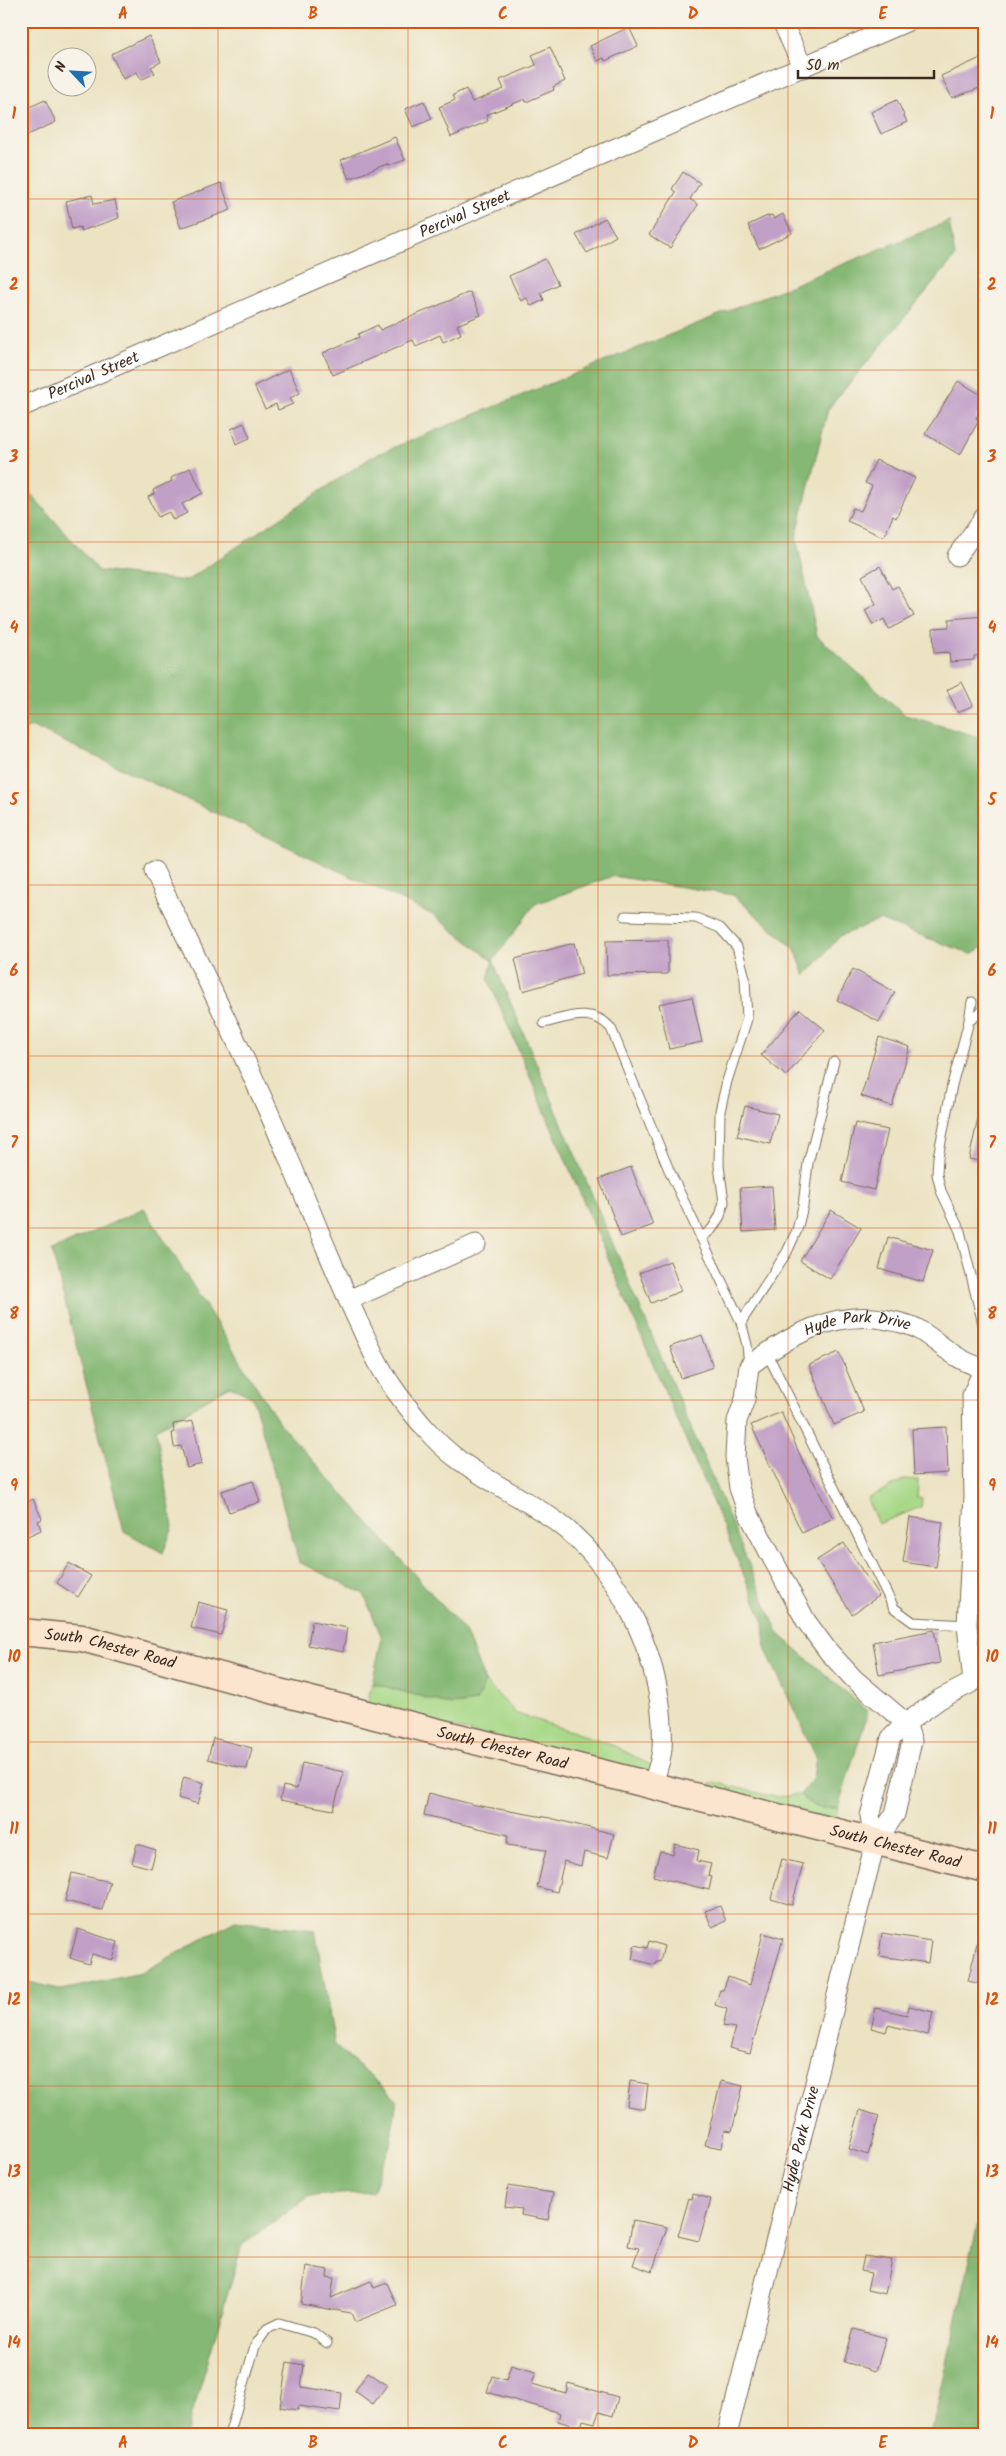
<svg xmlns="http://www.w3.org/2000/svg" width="1006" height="2456" font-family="Kalam,sans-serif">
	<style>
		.green { fill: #a7d887; stroke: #718152 }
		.forest { fill: #85b874; stroke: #607149 }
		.building { fill: #c1a0c7 }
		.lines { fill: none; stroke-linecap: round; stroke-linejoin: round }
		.lane-casing { stroke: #796b58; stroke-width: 11 }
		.street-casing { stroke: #796b58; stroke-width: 21 }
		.secondary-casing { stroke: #796b58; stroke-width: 29 }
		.lane { stroke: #fff; stroke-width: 9 }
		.street { stroke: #fff; stroke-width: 19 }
		.secondary { stroke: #fce5cf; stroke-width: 26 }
		.grid { fill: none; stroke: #d7540e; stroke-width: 1; stroke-opacity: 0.55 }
		.labels { text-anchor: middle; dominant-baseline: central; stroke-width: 4.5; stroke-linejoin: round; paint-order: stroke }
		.street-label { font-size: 16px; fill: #3b2a1e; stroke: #f7f3e8 }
		.neatline { fill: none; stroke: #d7540e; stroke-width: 2 }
		.grid-label { font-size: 16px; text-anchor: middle; font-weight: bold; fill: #d7540e }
	</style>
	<rect width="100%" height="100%" fill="#f7f3e8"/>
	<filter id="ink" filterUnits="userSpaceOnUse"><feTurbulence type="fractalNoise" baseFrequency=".02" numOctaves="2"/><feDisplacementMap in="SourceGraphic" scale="10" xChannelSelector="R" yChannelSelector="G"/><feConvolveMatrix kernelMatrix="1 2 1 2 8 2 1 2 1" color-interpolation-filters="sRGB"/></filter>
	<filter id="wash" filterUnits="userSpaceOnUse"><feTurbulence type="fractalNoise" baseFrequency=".0096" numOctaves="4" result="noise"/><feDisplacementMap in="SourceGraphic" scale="20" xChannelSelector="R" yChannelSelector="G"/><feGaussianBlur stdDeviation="1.12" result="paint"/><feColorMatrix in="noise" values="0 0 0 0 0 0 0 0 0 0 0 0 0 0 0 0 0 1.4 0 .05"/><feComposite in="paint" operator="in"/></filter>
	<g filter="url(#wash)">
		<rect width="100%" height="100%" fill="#ece3c3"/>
		<!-- green -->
		<g class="green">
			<polygon points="905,1479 918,1480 917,1497 922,1498 921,1507 878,1524 867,1499"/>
			<polygon points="485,1682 517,1714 609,1743 661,1771 664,1781 367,1706 372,1683 452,1705 476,1702"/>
			<path d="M 718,1783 L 774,1797 L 800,1795 C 812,1807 821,1811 838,1807 L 834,1822 L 708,1790 L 711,1784 Z"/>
		</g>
		<!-- forest -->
		<g class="forest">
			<path d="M 949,221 L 955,257 L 828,409 L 796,537 L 817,636 L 905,715 L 979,737 L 985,734 L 985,946 L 971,954 L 879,920 L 840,936 L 805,976 L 795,949 L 733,895 L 613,876 L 535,904 L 493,961 L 778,1633 L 868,1712 L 838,1807 C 821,1811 812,1807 800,1795 L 813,1778 L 816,1757 L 766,1650 L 764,1622 L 488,979 L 493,961 L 433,915 L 33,727 L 21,731 L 21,483 L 99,571 L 186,581 L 373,456 Z"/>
			<polygon points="144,1208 280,1424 465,1631 485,1682 476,1702 452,1705 372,1683 382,1638 364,1594 299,1562 253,1398 230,1386 156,1429 173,1527 163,1553 124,1531 52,1251"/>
			<polygon points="235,1921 315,1930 335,2046 397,2099 390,2145 372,2192 310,2196 242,2245 186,2435 21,2435 21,1980 62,1990 141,1973"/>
			<polygon points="985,2192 985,2435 931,2435"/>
		</g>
		<g id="blocks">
			<!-- building -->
			<g class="building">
				<polygon points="629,27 638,46 605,61 604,58 597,61 590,46"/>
				<polygon points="149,36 161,62 151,67 155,73 141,80 137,72 123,79 111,54"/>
				<polygon points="550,47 565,81 553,87 554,90 526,102 525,99 486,115 488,121 451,137 439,107 455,100 453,95 466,89 472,102 504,89 500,80 536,65 532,55"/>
				<polygon points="985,56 985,86 952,98 941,76"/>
				<polygon points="45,100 56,122 21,138 21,111"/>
				<polygon points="897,100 907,122 881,134 871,112"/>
				<polygon points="424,101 432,119 413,127 405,109"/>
				<polygon points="395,137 405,160 388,166 387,164 349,179 341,160"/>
				<polygon points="683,172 700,183 690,199 698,205 670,248 649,235 676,192 672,189"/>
				<polygon points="221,183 231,210 181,228 171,202"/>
				<polygon points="92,195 94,204 115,200 119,218 81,231 80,227 72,229 66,201"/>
				<polygon points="783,214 792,233 759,249 748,225 765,217 772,215 774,219"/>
				<polygon points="605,218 616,236 587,253 576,235"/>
				<polygon points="545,259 558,284 541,293 544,300 531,306 527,298 521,301 509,276"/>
				<polygon points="470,292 481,315 457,325 461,334 443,342 440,335 416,346 413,340 333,375 323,353 359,337 358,334 378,325 380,330"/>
				<polygon points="289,369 300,393 290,398 293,404 278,410 276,404 265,409 254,386"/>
				<polygon points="958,381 985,397 985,405 976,418 979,420 960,455 925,434"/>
				<polygon points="244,423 250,438 236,444 231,429"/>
				<polygon points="876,460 915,478 896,518 893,516 884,537 847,521 853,508 861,511 872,486 865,483"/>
				<polygon points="190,468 203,493 182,504 187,513 173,520 169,512 158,517 148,497 154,494 153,490 172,481 171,478"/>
				<polygon points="880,566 892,589 898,586 914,616 889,629 884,619 873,625 865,610 876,604 862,576"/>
				<polygon points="985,616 985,655 974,656 974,660 950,662 949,652 934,653 933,628 949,627 949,619"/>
				<polygon points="962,682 973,705 958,713 947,690"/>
				<polygon points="668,940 668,974 607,975 606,941"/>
				<polygon points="574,943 582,974 523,991 515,959"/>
				<polygon points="853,969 895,992 879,1022 837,1000"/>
				<polygon points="692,997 702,1042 669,1049 659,1004"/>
				<polygon points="800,1009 825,1030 786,1076 761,1055"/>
				<polygon points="879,1037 910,1047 892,1106 861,1096"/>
				<polygon points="745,1106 778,1114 770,1144 737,1136"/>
				<polygon points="979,1114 985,1115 985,1162 969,1159"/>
				<polygon points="855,1123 888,1130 874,1190 842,1182"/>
				<polygon points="631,1167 653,1225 621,1237 599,1179"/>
				<polygon points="772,1186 775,1230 743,1232 740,1188"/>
				<polygon points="831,1210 861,1228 830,1279 800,1261"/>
				<polygon points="888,1237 933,1250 923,1282 879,1269"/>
				<polygon points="670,1261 681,1291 651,1303 639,1273"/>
				<polygon points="702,1335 713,1367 681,1378 670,1347"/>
				<polygon points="839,1352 864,1412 834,1425 809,1365"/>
				<polygon points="781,1412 804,1464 833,1518 802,1533 751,1425"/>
				<polygon points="193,1421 202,1464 187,1468 181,1446 174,1447 172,1433 174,1433 173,1424"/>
				<polygon points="946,1427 948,1473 914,1475 912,1429"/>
				<polygon points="253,1481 260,1502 229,1512 222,1491"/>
				<polygon points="33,1499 42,1519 38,1521 41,1530 21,1539 21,1505"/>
				<polygon points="910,1517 943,1522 936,1567 903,1562"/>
				<polygon points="844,1543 879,1596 852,1614 817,1560"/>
				<polygon points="69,1563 91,1576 78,1597 57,1583"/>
				<polygon points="198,1602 228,1610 221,1635 191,1628"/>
				<polygon points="312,1621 347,1628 343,1652 308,1645"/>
				<polygon points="934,1630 940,1663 879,1675 873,1642"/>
				<polygon points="213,1738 252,1748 247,1769 208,1759"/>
				<polygon points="302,1763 344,1772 333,1810 280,1800 283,1786 297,1789"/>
				<polygon points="184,1777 204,1783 198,1804 178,1798"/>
				<polygon points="429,1793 475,1805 550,1818 614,1834 608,1858 584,1852 581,1866 564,1861 557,1892 537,1887 546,1850 507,1845 508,1835 424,1815"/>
				<polygon points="137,1844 156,1850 151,1868 132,1863"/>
				<polygon points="675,1844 699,1850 697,1861 711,1864 708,1875 712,1876 709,1890 653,1876 660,1851 673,1855"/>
				<polygon points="782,1859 803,1864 792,1905 771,1899"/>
				<polygon points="72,1873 110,1882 102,1910 65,1901"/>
				<polygon points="720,1906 726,1921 712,1927 705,1911"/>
				<polygon points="78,1929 118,1942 113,1960 92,1954 89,1964 70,1958"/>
				<polygon points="763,1933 783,1939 750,2053 729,2048 735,2028 723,2026 727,2009 715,2005 720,1990 723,1990 728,1977 750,1985"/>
				<polygon points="882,1933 931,1941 928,1963 879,1956"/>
				<polygon points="979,1935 985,1936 985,1985 968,1981"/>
				<polygon points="649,1941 664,1946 660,1962 656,1961 655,1965 632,1959 635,1945 647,1948"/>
				<polygon points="909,2006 933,2012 928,2035 888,2025 886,2032 871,2028 876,2008 907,2015"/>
				<polygon points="630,2081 648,2084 645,2109 627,2106"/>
				<polygon points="721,2081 743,2086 732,2131 725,2130 722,2148 705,2145"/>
				<polygon points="860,2110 879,2116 868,2155 849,2149"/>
				<polygon points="508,2186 553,2193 548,2220 521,2215 522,2209 505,2207"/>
				<polygon points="693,2194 711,2199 699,2241 678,2236 689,2198 692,2199"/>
				<polygon points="633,2220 667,2227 652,2272 633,2265 639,2248 628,2246"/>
				<polygon points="864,2256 892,2260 885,2294 867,2290 871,2273 861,2271"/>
				<polygon points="306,2266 328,2270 327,2277 334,2278 331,2298 371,2281 374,2288 387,2283 397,2305 355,2322 351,2313 301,2304"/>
				<polygon points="854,2329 886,2338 876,2371 844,2362"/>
				<polygon points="287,2362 304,2365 301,2387 342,2393 340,2412 299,2406 298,2410 280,2407"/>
				<polygon points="511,2365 536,2372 532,2384 566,2393 568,2383 618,2397 613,2416 599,2412 595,2423 583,2420 581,2428 558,2421 560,2413 487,2392 492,2376 506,2380"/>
				<polygon points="368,2372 387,2385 373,2404 355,2391"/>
			</g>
		</g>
	</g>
	<g filter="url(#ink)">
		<use href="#blocks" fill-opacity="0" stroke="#796b58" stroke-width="1"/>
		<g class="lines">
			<defs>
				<g id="lane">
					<polyline points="625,916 696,918 720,928 737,947 745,978 747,1019 727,1081 720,1111 719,1166 724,1202 720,1216 712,1229 701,1238"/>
					<polyline points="972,1002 969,1021 952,1085 938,1157 937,1174 941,1191 960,1231 985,1332"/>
					<polyline points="969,1021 985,1009"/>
					<path d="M 544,1023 C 569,1017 591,1007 611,1028 L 669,1170 L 741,1322 L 747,1345 L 749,1366"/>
					<polyline points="741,1322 787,1252 797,1230 803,1206 808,1163 834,1062"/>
					<polyline points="767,1353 894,1608 913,1622 967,1625"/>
					<polyline points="229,2435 255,2346 267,2329 279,2323 314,2333 327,2343"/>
				</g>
				<g id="street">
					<polyline points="782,21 803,68"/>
					<path id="s1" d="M 21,407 L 908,21"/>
					<polyline points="957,556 985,516"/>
					<path d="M 154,871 C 202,969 250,1066 292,1166 C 314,1218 334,1270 358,1321 C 370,1347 382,1374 400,1397 C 416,1418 434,1441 455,1457 C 486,1481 524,1498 556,1521 C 622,1569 667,1667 662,1749 C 661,1761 656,1774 652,1786"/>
					<polyline points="348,1300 476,1244"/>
					<polyline points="875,1843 870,1816 891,1738 906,1723 940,1699 973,1682 967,1625 974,1497 972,1395 984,1368"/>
					<path id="s2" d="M 727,2435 L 875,1843 L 895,1814 L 912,1741 L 906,1723 L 854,1679 L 828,1651 L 806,1621 L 748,1513 L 739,1488 L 735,1457 L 737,1421 L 745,1399 L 749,1366 C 789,1336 832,1311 883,1319 C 894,1321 906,1323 916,1328 C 940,1342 957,1363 985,1368"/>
				</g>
				<g id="secondary">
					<path id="s3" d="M 21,1632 L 82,1638 L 279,1692 L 985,1869"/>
				</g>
			</defs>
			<!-- lane casing -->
			<use href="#lane" class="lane-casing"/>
			<!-- street casing -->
			<use href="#street" class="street-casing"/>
			<!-- secondary casing -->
			<use href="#secondary" class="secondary-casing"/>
			<!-- lane -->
			<use href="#lane" class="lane"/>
			<!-- street -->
			<use href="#street" class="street"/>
			<!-- secondary -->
			<use href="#secondary" class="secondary"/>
		</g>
	</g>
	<!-- grid -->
	<path class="grid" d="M 218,21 L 218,2435M 408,21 L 408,2435M 598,21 L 598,2435M 788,21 L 788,2435M 21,199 L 985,199M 21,370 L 985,370M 21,542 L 985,542M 21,714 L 985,714M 21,885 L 985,885M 21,1056 L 985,1056M 21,1228 L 985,1228M 21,1400 L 985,1400M 21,1571 L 985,1571M 21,1742 L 985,1742M 21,1914 L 985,1914M 21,2086 L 985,2086M 21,2257 L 985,2257"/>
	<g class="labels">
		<!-- street labels -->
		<g class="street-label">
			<text stroke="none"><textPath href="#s1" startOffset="484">Percival Street</textPath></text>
			<text stroke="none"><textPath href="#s1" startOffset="79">Percival Street</textPath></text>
			<text stroke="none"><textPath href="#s2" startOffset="1276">Hyde Park Drive</textPath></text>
			<text stroke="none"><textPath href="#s3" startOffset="91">South Chester Road</textPath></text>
			<text stroke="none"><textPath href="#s3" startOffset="496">South Chester Road</textPath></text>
			<text stroke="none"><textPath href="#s3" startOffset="901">South Chester Road</textPath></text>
			<text stroke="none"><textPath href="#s2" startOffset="305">Hyde Park Drive</textPath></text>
		</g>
	</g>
	<!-- margin -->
	<rect width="1006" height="2456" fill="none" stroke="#f7f3e8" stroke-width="55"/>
	<!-- north arrow -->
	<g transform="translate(72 72) rotate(295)"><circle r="24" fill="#f7f3e8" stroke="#aca397"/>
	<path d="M0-4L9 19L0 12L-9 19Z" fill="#1f6fb2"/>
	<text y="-8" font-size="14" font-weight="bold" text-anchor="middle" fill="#3b2a1e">N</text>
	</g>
	<!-- scale -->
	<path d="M798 70v8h136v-8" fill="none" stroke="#3b2a1e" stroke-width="2.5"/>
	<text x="806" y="70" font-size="15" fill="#3b2a1e" stroke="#f7f3e8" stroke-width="4" paint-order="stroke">50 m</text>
	<rect x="28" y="28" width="950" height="2400" class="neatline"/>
	<g class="grid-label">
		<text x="123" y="19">A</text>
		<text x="313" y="19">B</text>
		<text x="503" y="19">C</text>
		<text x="693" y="19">D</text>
		<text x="883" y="19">E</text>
		<text x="14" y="119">1</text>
		<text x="992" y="119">1</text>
		<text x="14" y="290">2</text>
		<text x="992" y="290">2</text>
		<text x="14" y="462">3</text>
		<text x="992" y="462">3</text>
		<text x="14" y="633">4</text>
		<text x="992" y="633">4</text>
		<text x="14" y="805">5</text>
		<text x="992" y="805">5</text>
		<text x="14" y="976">6</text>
		<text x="992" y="976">6</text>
		<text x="14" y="1148">7</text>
		<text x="992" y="1148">7</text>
		<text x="14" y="1319">8</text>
		<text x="992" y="1319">8</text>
		<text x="14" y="1491">9</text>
		<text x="992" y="1491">9</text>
		<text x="14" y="1662">10</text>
		<text x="992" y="1662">10</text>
		<text x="14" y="1834">11</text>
		<text x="992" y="1834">11</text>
		<text x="14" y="2005">12</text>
		<text x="992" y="2005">12</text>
		<text x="14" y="2177">13</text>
		<text x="992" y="2177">13</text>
		<text x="14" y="2348">14</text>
		<text x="992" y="2348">14</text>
		<text x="123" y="2448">A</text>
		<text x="313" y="2448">B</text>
		<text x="503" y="2448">C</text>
		<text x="693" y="2448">D</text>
		<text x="883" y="2448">E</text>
	</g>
</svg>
